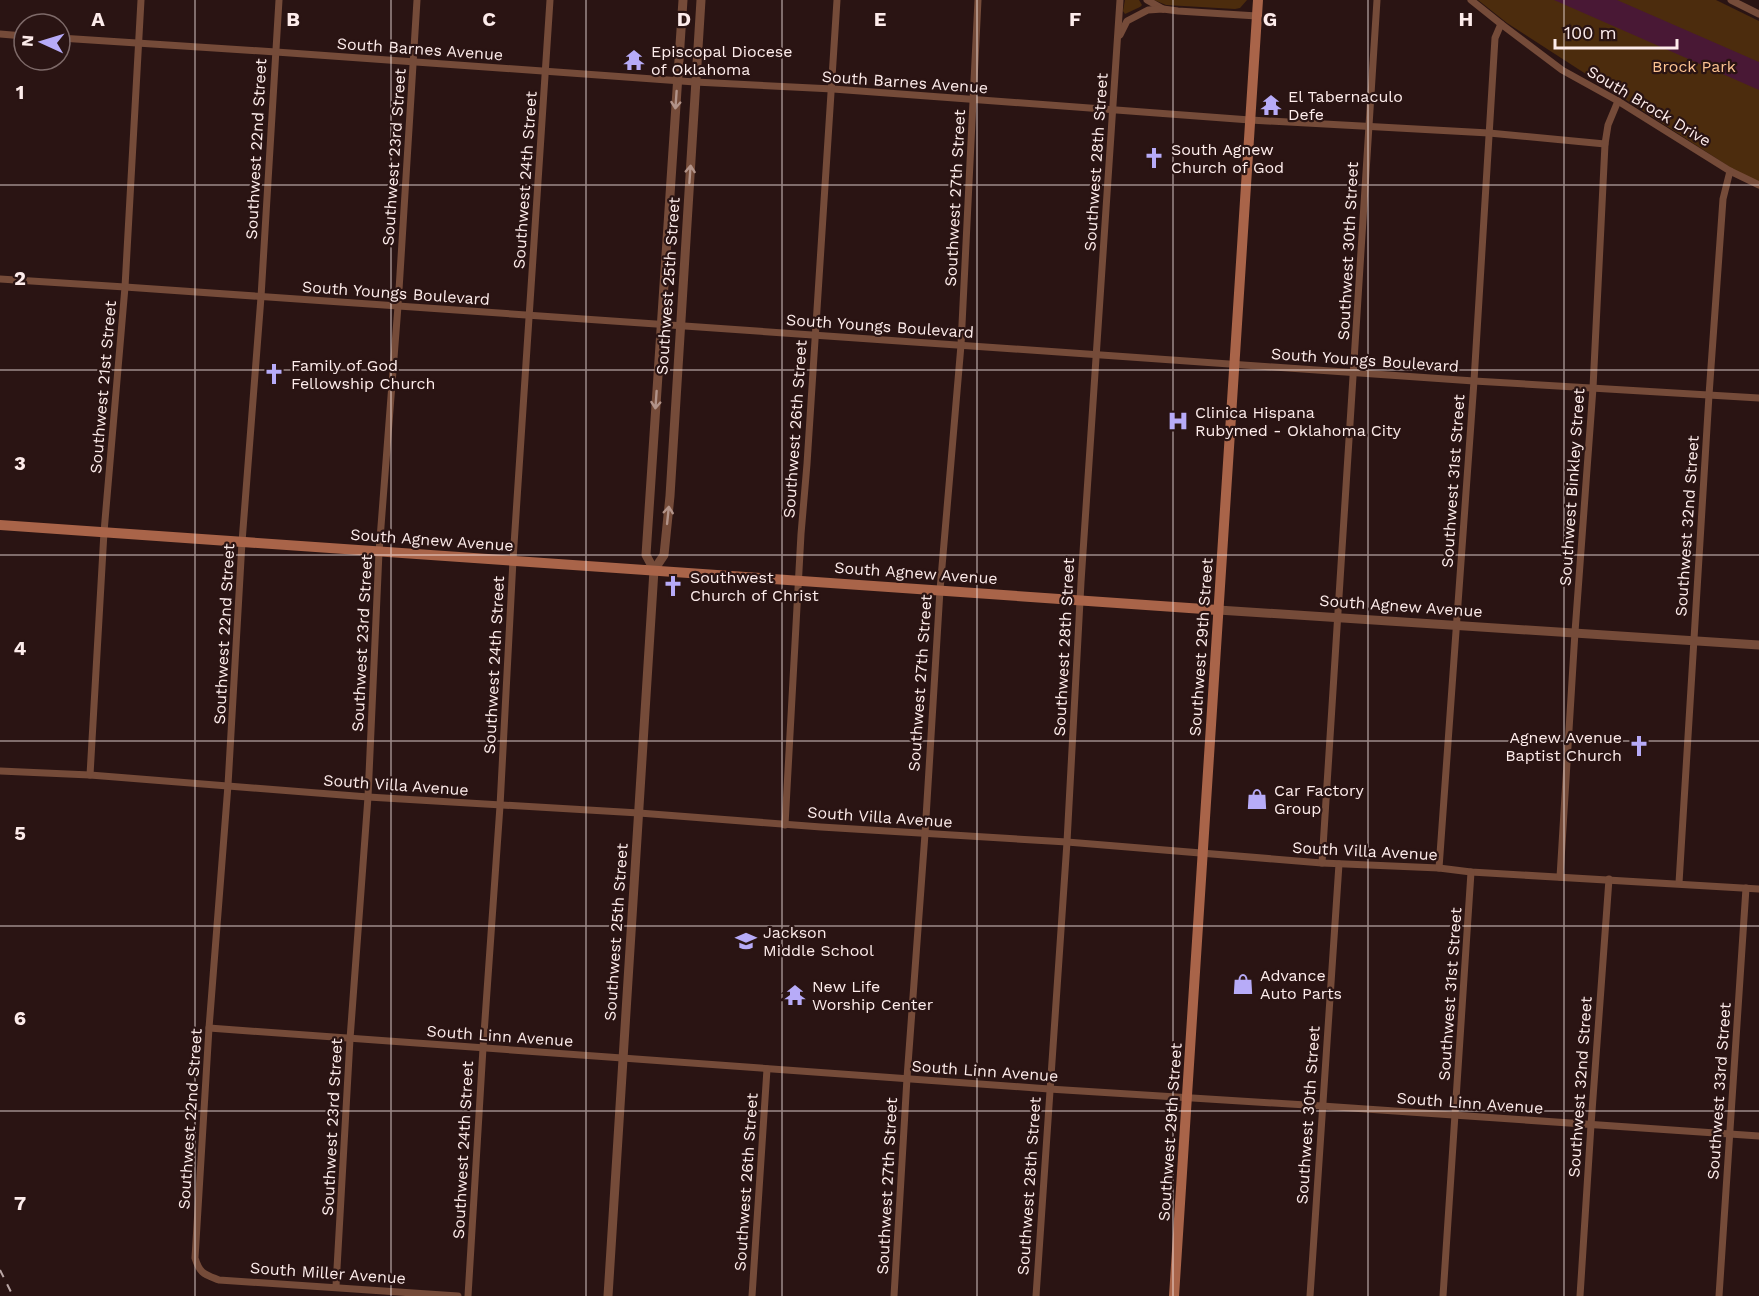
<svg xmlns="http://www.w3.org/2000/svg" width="1759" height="1296" font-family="'Work Sans',sans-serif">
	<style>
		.green { fill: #4c2c0d }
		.water { fill: #491835 }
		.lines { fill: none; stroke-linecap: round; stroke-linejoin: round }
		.minor { stroke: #754b39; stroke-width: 7 }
		.tertiary { stroke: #754b39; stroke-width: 9 }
		.secondary { stroke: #a96449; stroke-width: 10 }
		.rail { stroke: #baa7a6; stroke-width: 2; stroke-dasharray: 8 8; stroke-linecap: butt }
		.oneway { stroke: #b29389 }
		.grid { fill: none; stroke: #fdeceb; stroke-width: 1.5; stroke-opacity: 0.55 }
		.labels { text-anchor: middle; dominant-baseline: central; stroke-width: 4.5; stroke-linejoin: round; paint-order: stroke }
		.street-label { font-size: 16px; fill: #fdeceb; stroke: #2a1413 }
		.poi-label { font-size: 16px; fill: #fdeceb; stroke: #2a1413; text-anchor: start }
		.park-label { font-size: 16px; fill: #fcc392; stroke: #2a1413 }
		.grid-label { font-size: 20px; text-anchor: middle; font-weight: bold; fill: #fdeceb; stroke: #2a1413; stroke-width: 4.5; stroke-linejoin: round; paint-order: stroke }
	</style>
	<rect width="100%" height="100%" fill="#2a1413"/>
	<!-- green -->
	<g class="green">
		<polygon points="1125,0 1139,0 1142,5 1140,7 1125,14 1123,11"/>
		<polygon points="1154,0 1247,0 1240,8 1235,9 1166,5"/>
		<polygon points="1478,0 1716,0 1759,21 1759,184 1753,182 1507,23"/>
	</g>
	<!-- water -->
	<polygon class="water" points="1554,0 1617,0 1759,62 1759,90"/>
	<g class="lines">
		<!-- minor -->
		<g class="minor">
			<path d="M 279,0 L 261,297 L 242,542 L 228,785 L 209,1028 L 195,1258 C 200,1274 204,1274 219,1280 L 458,1296"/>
			<polyline points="1147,0 1163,9"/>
			<polyline points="1471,0 1501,24 1562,70 1618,101 1730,171 1759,185"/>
			<polyline points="1731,0 1759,14"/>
			<polyline points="0,34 24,36"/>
			<polyline points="1120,35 1127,21 1148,10 1163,9 1178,11 1257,16"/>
			<polyline points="60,38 276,52 695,82 833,89 1250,120 1489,133 1605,144"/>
			<polyline points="0,279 125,287 1474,381 1759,398"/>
			<polyline points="0,771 90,775 368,797 639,813 821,827 1067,842 1322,863 1439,868 1471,872 1759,889"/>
			<polyline points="90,775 104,532 125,287 141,0"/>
			<polyline points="785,825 801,534 807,464 837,0"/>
			<polyline points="1322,863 1377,0"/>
			<polyline points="1439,868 1474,381 1495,38 1501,24"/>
			<polyline points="1560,877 1575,632 1593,388 1605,144 1608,125 1618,101"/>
			<polyline points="1679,883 1709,395 1723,199 1730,171"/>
			<polyline points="209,1028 1049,1089 1322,1106 1759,1136"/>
			<polyline points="336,1286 350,1039 368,797 379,552 398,306 417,0"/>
			<polyline points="468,1296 483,1048 500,806 513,560 550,0"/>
			<polyline points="752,1296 767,1069"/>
			<polyline points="894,1296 907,1078 925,834 940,590 961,345 978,0"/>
			<polyline points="1036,1296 1067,842 1081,582 1120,0"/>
			<polyline points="1310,1296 1339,864"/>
			<polyline points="1443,1296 1471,872"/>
			<polyline points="1580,1296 1591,1125 1609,879"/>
			<polyline points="1719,1296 1746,888"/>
		</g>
		<!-- tertiary -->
		<g class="tertiary">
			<polyline points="654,570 646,555 683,0"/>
			<polyline points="1218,610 1759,645"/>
			<polyline points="608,1296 654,570 664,555 670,496 701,0"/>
		</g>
		<!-- secondary -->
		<g class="secondary">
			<polyline points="0,525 1218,610"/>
			<polyline points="1174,1296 1258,0"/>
		</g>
		<!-- rail -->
		<polyline class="rail" points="0,1270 13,1296"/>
	</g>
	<!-- one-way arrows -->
	<defs><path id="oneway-shaft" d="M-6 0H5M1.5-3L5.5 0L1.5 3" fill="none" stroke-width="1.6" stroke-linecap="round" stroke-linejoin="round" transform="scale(1.5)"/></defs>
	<g class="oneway">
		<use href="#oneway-shaft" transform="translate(676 100) rotate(94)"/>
		<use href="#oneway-shaft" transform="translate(690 174) rotate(-86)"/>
		<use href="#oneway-shaft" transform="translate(656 400) rotate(94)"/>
		<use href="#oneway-shaft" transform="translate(668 515) rotate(-84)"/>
	</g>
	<!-- grid -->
	<path class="grid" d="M 195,0 L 195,1296M 391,0 L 391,1296M 586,0 L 586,1296M 782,0 L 782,1296M 977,0 L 977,1296M 1173,0 L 1173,1296M 1368,0 L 1368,1296M 1564,0 L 1564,1296M 0,185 L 1759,185M 0,370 L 1759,370M 0,555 L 1759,555M 0,741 L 1759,741M 0,926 L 1759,926M 0,1111 L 1759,1111"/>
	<!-- icons -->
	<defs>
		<symbol id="temple-bare" viewBox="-9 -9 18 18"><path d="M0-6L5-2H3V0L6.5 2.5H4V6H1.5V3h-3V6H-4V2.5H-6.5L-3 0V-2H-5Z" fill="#b7abf8" stroke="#2a1413" stroke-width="2.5" paint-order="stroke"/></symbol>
		<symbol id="church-bare" viewBox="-9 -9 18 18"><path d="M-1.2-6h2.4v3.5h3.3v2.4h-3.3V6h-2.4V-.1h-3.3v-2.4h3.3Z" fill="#b7abf8" stroke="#2a1413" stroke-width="2.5" paint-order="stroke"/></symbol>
		<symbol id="hospital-bare" viewBox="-9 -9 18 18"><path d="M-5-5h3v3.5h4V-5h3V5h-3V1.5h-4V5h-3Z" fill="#b7abf8" stroke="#2a1413" stroke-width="2.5" paint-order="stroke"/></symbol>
		<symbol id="shop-bare" viewBox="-9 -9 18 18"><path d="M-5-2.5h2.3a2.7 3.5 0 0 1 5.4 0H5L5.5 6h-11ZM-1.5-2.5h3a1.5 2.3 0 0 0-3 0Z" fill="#b7abf8" stroke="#2a1413" stroke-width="2.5" paint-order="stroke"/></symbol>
		<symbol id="school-bare" viewBox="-9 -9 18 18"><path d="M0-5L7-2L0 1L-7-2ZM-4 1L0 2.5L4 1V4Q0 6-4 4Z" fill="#b7abf8" stroke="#2a1413" stroke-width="2.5" paint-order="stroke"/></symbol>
	</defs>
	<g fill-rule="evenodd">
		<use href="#temple-bare" x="619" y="45" width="30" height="30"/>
		<use href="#temple-bare" x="1256" y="90" width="30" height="30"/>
		<use href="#church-bare" x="1139" y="143" width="30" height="30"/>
		<use href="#church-bare" x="259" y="359" width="30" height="30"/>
		<use href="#hospital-bare" x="1163" y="406" width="30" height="30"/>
		<use href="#church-bare" x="658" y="571" width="30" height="30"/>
		<use href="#church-bare" x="1624" y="731" width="30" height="30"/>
		<use href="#shop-bare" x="1242" y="784" width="30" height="30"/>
		<use href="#school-bare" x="731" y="926" width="30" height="30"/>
		<use href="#shop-bare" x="1228" y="969" width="30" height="30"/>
		<use href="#temple-bare" x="780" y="980" width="30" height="30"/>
	</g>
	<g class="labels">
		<!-- street labels -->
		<g class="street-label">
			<text transform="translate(420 49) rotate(4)">South Barnes Avenue</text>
			<text transform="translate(905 82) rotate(4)">South Barnes Avenue</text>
			<text transform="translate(1649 106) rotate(31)">South Brock Drive</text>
			<text transform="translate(256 149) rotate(-87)">Southwest 22nd Street</text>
			<text transform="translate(394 157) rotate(-86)">Southwest 23rd Street</text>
			<text transform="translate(1096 162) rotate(-86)">Southwest 28th Street</text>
			<text transform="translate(525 180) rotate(-86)">Southwest 24th Street</text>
			<text transform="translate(955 198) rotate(-87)">Southwest 27th Street</text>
			<text transform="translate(1348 251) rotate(-87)">Southwest 30th Street</text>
			<text transform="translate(668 286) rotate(-86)">Southwest 25th Street</text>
			<text transform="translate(396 293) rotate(4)">South Youngs Boulevard</text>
			<text transform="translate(880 326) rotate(4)">South Youngs Boulevard</text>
			<text transform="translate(1365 360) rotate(4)">South Youngs Boulevard</text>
			<text transform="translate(103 387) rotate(-85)">Southwest 21st Street</text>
			<text transform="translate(795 429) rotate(-86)">Southwest 26th Street</text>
			<text transform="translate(1453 481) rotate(-86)">Southwest 31st Street</text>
			<text transform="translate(1572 487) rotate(-86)">Southwest Binkley Street</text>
			<text transform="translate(1687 526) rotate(-86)">Southwest 32nd Street</text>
			<text transform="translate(432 540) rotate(4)">South Agnew Avenue</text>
			<text transform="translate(916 573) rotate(4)">South Agnew Avenue</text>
			<text transform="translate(1401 606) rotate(4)">South Agnew Avenue</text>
			<text transform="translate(224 634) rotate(-87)">Southwest 22nd Street</text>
			<text transform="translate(362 643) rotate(-87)">Southwest 23rd Street</text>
			<text transform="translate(1064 647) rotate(-87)">Southwest 28th Street</text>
			<text transform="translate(1201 647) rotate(-86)">Southwest 29th Street</text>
			<text transform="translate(494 665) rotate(-87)">Southwest 24th Street</text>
			<text transform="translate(920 683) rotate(-86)">Southwest 27th Street</text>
			<text transform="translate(396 785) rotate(4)">South Villa Avenue</text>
			<text transform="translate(880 817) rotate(4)">South Villa Avenue</text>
			<text transform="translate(1365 851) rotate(3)">South Villa Avenue</text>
			<text transform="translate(616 932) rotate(-86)">Southwest 25th Street</text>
			<text transform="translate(1450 994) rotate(-86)">Southwest 31st Street</text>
			<text transform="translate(500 1036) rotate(4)">South Linn Avenue</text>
			<text transform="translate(985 1071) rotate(4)">South Linn Avenue</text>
			<text transform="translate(1580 1087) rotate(-86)">Southwest 32nd Street</text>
			<text transform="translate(1719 1091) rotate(-86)">Southwest 33rd Street</text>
			<text transform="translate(1470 1103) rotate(4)">South Linn Avenue</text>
			<text transform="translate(1308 1115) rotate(-86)">Southwest 30th Street</text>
			<text transform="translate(190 1119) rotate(-86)">Southwest 22nd Street</text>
			<text transform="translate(332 1127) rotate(-87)">Southwest 23rd Street</text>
			<text transform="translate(1170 1132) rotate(-86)">Southwest 29th Street</text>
			<text transform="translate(463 1150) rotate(-87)">Southwest 24th Street</text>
			<text transform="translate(746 1182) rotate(-86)">Southwest 26th Street</text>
			<text transform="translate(887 1186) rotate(-87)">Southwest 27th Street</text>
			<text transform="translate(1029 1186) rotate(-86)">Southwest 28th Street</text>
			<text transform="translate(328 1273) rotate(4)">South Miller Avenue</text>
		</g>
		<!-- poi labels -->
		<g class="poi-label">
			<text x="651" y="51">Episcopal Diocese<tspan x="651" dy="18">of Oklahoma</tspan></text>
			<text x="1288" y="96">El Tabernaculo<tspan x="1288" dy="18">Defe</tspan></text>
			<text x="1171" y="149">South Agnew<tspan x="1171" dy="18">Church of God</tspan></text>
			<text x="291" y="365">Family of God<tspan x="291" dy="18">Fellowship Church</tspan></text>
			<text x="1195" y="412">Clinica Hispana<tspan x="1195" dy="18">Rubymed - Oklahoma City</tspan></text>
			<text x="690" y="577">Southwest<tspan x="690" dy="18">Church of Christ</tspan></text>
			<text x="1622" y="737" text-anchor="end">Agnew Avenue<tspan x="1622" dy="18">Baptist Church</tspan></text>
			<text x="1274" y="790">Car Factory<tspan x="1274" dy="18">Group</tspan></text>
			<text x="763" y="932">Jackson<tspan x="763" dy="18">Middle School</tspan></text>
			<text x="1260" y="975">Advance<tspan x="1260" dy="18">Auto Parts</tspan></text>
			<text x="812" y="986">New Life<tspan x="812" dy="18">Worship Center</tspan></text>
		</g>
		<!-- park labels -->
		<g class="park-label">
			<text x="1694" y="66">Brock Park</text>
		</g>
	</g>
	<g class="grid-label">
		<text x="98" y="26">A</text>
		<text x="293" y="26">B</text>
		<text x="489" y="26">C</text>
		<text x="684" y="26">D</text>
		<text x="880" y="26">E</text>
		<text x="1075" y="26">F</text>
		<text x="1270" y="26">G</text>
		<text x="1466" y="26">H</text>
		<text x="20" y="99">1</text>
		<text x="20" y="285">2</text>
		<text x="20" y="470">3</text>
		<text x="20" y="655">4</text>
		<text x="20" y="840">5</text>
		<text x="20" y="1025">6</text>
		<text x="20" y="1210">7</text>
	</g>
	<!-- north arrow -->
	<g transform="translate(42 42) rotate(274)"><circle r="28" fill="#2a1413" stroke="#7e6a69" stroke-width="1.5"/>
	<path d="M0-4.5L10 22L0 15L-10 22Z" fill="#b7abf8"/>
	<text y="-9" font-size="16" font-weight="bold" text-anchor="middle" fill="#fdeceb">N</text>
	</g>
	<!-- scale -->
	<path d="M1555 39v9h122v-9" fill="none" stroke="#fdeceb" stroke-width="3"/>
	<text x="1564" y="39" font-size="18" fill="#fdeceb" stroke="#2a1413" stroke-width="4.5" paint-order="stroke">100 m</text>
</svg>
